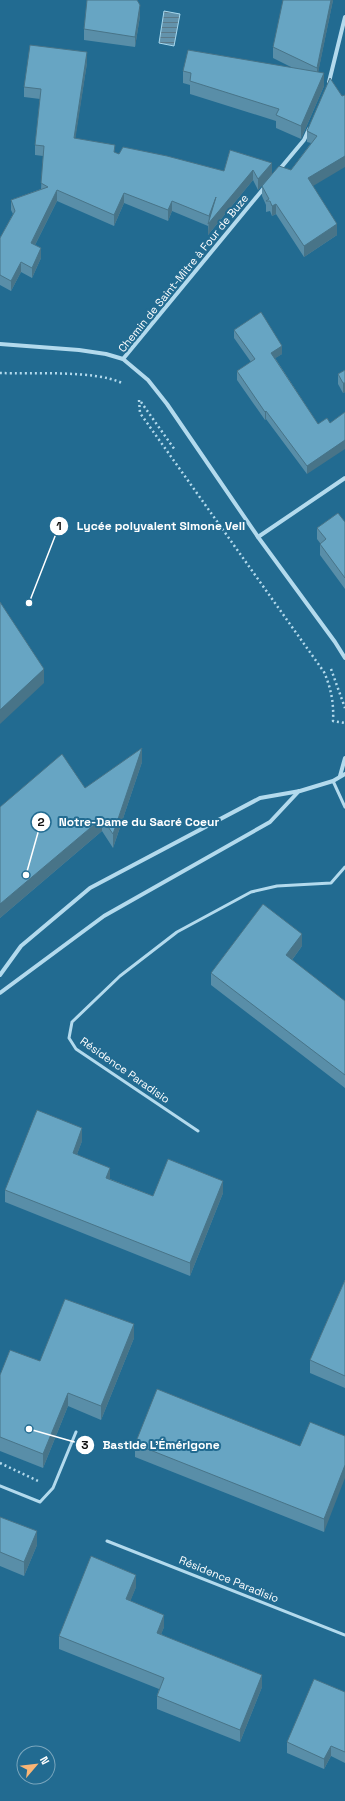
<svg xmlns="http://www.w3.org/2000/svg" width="345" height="1801" font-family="'Space Grotesk',sans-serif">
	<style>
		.water { fill: url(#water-rules); stroke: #a7d8ee }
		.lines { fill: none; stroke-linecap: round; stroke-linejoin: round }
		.path { stroke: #b3daed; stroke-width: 2.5; stroke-dasharray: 2 3; stroke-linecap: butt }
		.lane { stroke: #b3daed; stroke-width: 3 }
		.street { stroke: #b3daed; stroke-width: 4 }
		.wall { fill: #598ea8 }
		.shaded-wall { fill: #487488 }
		.building { fill: #67a5c3; stroke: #487488 }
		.labels { text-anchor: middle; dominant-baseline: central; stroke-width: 4; stroke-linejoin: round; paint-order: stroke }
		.street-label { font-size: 11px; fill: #fff; stroke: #226b91 }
		.leader { fill: none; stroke: #fff; stroke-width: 1.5 }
		.callout-dot { fill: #fff; stroke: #226b91; stroke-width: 1.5 }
		.mark-label { font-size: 12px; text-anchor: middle; font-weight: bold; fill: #111 }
		.callout-label { font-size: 12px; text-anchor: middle; font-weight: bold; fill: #fff; stroke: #226b91; stroke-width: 4; stroke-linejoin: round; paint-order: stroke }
	</style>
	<defs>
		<pattern id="water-rules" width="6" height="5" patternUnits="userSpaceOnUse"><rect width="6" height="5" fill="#6393ac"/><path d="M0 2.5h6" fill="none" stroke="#5b7a8a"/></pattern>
	</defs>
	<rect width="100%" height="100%" fill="#226b91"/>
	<!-- water -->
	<polygon class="water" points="164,11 180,14 174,46 159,43"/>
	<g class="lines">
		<!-- path -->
		<g class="path">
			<path d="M 0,373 C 32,374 95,370 122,383"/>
			<path d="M 139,400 L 140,413 L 324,672 C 331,688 334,703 333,721 L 345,723"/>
			<polyline points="141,402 175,450"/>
			<polyline points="331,669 345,708"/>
			<polyline points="0,1463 38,1481"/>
		</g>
		<!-- lane -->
		<g class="lane">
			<polyline points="333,781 345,807"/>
			<polyline points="198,1131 76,1049 69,1038 72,1022 120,976 177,932 251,892 277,886 331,883 345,867"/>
			<polyline points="0,1486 40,1502 53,1488 76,1432"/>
			<polyline points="107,1541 345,1635"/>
		</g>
		<!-- street -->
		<g class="street">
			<polyline points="329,82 345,17"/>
			<polyline points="279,170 304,140 309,129"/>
			<polyline points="0,344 79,350 106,354 123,359 148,380 167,404 258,537 335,642 345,658"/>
			<polyline points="123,359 264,188"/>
			<polyline points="258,537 345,478"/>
			<polyline points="340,776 345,758"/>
			<polyline points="0,975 21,946 90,888 260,798 300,791 333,781 345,774"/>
			<polyline points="0,993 104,916 270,822 299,791"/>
		</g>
	</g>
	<!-- wall -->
	<g class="wall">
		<polygon points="333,0 318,72 324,86 301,139 276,128 276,121 190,94 190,85 183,83 183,71 293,68 273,58 273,47"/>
		<polygon points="140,16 135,47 84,40 84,29"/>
		<polygon points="87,63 75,138 119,154 224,171 230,150 272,174 258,190 253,180 208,235 208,226 172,211 168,221 124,203 114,226 57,201 35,245 41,258 32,278 21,272 11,291 0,285 0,238 13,214 11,210 11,200 41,189 43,156 35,155 35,145 40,99 24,97 24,87"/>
		<polygon points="330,78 312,186 337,235 304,257 276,214 272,216 270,211 266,212 266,205 262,196 262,186 291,170 311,143 307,142 307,131"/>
		<polygon points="234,330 282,354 275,358 318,424 307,474 266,419 265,420 237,380 237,371 251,362 234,338"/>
		<polygon points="345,370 345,392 343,393 338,384 338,374"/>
		<polygon points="345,522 345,589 320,555 320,543 317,539 317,528"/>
		<polygon points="142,762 113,848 102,831 0,918 0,807 85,788"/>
		<polygon points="302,946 292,960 345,1001 345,1088 211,985 211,973"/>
		<polygon points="82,1141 77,1154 110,1179 153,1196 223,1193 190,1276 5,1202 5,1190"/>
		<polygon points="345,1280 345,1388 310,1373 310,1360"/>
		<polygon points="134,1338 101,1420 68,1406 43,1468 0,1451 0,1375 40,1361"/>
		<polygon points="345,1436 324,1532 135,1457 135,1444 300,1446"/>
		<polygon points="0,1517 37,1545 24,1576 0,1566"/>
		<polygon points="136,1587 130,1601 164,1627 161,1634 262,1687 240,1742 157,1709 157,1696 159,1689 59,1649 59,1636"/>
		<polygon points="345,1692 345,1763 331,1756 324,1769 287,1753 287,1742"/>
	</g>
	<!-- shaded-wall -->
	<g class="shaded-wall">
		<polygon points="331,0 333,0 317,78 317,68"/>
		<polygon points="140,5 140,16 135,47 135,37"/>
		<polygon points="87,52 87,63 74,148 74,138"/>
		<polygon points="324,73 324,86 301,139 301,126"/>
		<polygon points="345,156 345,167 308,189 308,178"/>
		<polygon points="272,163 272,174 258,190 258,179"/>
		<polygon points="253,170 253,180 208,235 209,216 216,197"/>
		<polygon points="57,190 57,201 31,253 31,243"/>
		<polygon points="124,193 124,203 114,226 114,215"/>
		<polygon points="172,201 172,211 168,221 168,210"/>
		<polygon points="276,204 276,214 272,216 272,206"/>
		<polygon points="337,224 337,235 304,257 304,246"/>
		<polygon points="41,248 41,258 32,278 32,268"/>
		<polygon points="21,262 21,272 11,291 11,281"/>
		<polygon points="282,346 282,354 271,361 271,353"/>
		<polygon points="343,383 345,383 345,392 343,393"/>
		<polygon points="266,411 266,419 265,420 265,412"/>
		<polygon points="345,440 345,449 307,474 307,466"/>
		<polygon points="44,669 44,683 0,724 0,710"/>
		<polygon points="142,748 142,762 113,848 113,834"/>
		<polygon points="102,818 102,831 0,918 0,904"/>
		<polygon points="302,934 302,946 286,968 286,955"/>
		<polygon points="82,1128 82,1141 73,1165 73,1153"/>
		<polygon points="110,1168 110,1181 106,1178"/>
		<polygon points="223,1181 223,1193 190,1276 190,1263"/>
		<polygon points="134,1324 134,1338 101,1420 101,1406"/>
		<polygon points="68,1393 68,1406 43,1468 43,1454"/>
		<polygon points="345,1465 345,1478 324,1532 324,1519"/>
		<polygon points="37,1531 37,1545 24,1576 24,1562"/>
		<polygon points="136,1575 136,1587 126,1612 126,1599"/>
		<polygon points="164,1615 164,1627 157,1645 157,1633"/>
		<polygon points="262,1675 262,1687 240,1742 240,1730"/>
		<polygon points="331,1746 331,1756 324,1769 324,1759"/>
	</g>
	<!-- building -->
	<g class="building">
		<polygon points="87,0 137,0 140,5 135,37 84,29"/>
		<polygon points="283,0 331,0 317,68 273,47"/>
		<polygon points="30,45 87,52 74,138 115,145 114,152 119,154 123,147 167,156 224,171 230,150 272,163 258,179 253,170 208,224 216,197 209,216 172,201 168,210 124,193 114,215 57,190 31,243 41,248 32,268 21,262 11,281 0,275 0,238 15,211 11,200 48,187 41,183 44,146 35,145 41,89 24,87"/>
		<polygon points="188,50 324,73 301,126 276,115 279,109 190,81 191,73 183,71"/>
		<polygon points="330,78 342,96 345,95 345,156 308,178 337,224 304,246 276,204 272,206 270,201 266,201 269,199 262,186 279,166 291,170 317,136 307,131"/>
		<polygon points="261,312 282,346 271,353 318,424 327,418 330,423 345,412 345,440 307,466 266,411 265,412 237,371 255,359 234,330"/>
		<polygon points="345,370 345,383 343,383 338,374"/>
		<polygon points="338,513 345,522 345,578 320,544 326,539 317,528"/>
		<polygon points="0,602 44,669 0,710"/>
		<polygon points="142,748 113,834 102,818 0,904 0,807 62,754 85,788"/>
		<polygon points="263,904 302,934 286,955 345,1001 345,1075 211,973"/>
		<polygon points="37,1110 82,1128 73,1153 110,1168 106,1178 153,1196 168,1159 223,1181 190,1263 5,1190"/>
		<polygon points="345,1280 345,1376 310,1360"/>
		<polygon points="65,1299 134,1324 101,1406 68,1393 43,1454 0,1437 0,1375 10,1350 40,1361"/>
		<polygon points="157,1389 300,1446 310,1422 345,1436 345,1465 324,1519 135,1444"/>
		<polygon points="0,1517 37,1531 24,1562 0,1552"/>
		<polygon points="91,1556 136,1575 126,1599 164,1615 157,1633 262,1675 240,1730 157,1696 164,1678 59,1636"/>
		<polygon points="314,1679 345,1692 345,1752 331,1746 324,1759 287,1742"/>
	</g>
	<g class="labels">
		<!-- street labels -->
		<g class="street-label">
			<text transform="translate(183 273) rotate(-51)">Chemin de Saint-Mitre à Four de Buze</text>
			<text transform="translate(125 1070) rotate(35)">Résidence Paradisio</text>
			<text transform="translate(229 1579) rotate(22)">Résidence Paradisio</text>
		</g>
	</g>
	<!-- callouts -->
	<path class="leader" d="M29 603L59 526M26 875L41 822M29 1429L85 1445"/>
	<g class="callout-dot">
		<circle cx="29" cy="603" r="4"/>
		<circle cx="26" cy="875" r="4"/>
		<circle cx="29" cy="1429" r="4"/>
		<circle cx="59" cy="526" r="10"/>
		<circle cx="41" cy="822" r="10"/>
		<circle cx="85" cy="1445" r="10"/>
	</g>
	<g class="mark-label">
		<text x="59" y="530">1</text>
		<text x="41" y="826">2</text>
		<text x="85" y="1449">3</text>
	</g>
	<g class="callout-label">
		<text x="161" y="530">Lycée polyvalent Simone Veil</text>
		<text x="139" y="826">Notre-Dame du Sacré Coeur</text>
		<text x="161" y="1449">Bastide L'Émérigone</text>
	</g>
	<!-- north arrow -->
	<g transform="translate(36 1765) rotate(62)"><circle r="19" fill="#226b91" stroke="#7aa6bd"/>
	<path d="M0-3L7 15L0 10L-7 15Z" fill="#f9b575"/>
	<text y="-6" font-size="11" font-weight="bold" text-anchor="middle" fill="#ffffff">N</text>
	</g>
</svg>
